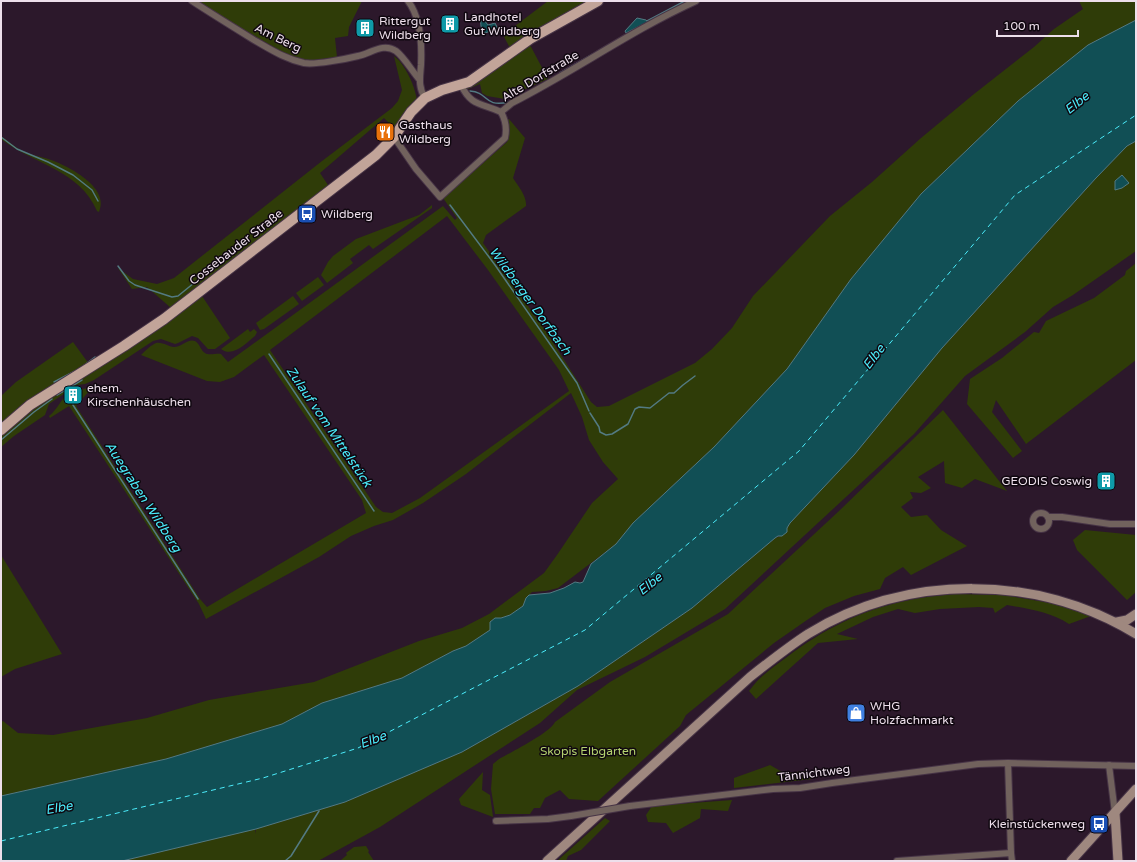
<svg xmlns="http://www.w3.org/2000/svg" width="1137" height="862" font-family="'Varela Round',sans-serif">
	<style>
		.green { fill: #2f3c08; fill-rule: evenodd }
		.water { fill: #114f55; stroke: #537a82 }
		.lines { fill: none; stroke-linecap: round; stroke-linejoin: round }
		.stream { stroke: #537a82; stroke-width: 1.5 }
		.ferry { stroke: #4becfb; stroke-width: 1; stroke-dasharray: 5 4; stroke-linecap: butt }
		.street-casing { stroke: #473446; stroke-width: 8 }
		.secondary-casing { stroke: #473446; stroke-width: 11 }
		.primary-casing { stroke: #473446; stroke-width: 12 }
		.street { stroke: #71625d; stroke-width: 6 }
		.secondary { stroke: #9f887f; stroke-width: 9 }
		.primary { stroke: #c2a499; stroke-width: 10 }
		.street-bridge-casing { stroke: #473446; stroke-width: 8; stroke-linecap: butt }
		.street-bridge { stroke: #71625d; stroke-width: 6 }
		.labels { text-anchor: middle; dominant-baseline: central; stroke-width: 3; stroke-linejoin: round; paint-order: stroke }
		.poi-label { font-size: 12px; fill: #eddfeb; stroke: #0f070f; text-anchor: start }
		.street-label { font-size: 12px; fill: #eddfeb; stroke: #0f070f }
		.park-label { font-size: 12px; fill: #b4d26f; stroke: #0f070f }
		.water-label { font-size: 13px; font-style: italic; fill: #4becfb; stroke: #0f070f }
	</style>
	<rect width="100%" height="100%" fill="#2c182b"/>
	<!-- green -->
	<g class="green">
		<polygon points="196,1 362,1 349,27 348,36 335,38 337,57 307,61 288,55 233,24"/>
		<polygon points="548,1 591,1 510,48 503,35"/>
		<path d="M 1079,1 L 1136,1 L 1136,20 L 1088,45 L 1018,101 L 921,194 L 851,279 L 787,369 L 714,447 L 633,523 L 616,544 L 558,588 L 546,591 L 532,592 L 526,598 L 523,606 L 510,615 L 501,618 L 495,618 L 490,622 L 490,630 L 466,646 L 453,651 L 402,678 L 322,703 L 282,724 L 166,759 L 1,796 L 1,722 L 3,721 L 18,733 L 53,735 L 147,718 L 209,700 L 314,682 L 419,641 L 462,628 L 489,614 L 544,573 L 557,555 L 592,503 L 618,479 L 603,462 L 589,440 L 582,417 L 571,393 L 466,474 L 423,503 L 393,520 L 374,526 L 351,536 L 319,557 L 206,619 L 199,604 L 69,406 L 50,418 L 49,416 C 58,409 62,397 70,392 C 76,389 83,389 89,388 L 91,389 L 76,406 L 200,599 L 207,607 L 366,513 L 362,500 L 264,355 L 234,377 L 220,382 L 207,381 L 141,355 C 145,351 151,345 156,343 C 164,342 168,347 174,347 C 182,347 188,338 195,341 C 200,344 201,351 205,353 C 209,356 216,353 221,354 L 228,362 L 443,206 L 455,220 L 457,218 L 443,198 L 507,142 L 509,133 L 507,120 L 509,119 L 525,138 L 513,178 C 518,186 527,196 526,206 L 486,235 L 483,243 L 545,330 L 591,402 L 597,407 L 609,406 L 695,363 L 712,349 L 732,328 L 753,296 L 830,216 L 872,182 L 921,138 L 974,94 L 1034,47 L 1054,29 L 1083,9 ZM 447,216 L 488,270 L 559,370 L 569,391 L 420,498 L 392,513 L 383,512 L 376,507 L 270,350 Z"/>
		<polygon points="529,43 548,79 514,94 509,98 505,99 487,96 482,93 480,84 466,90 467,86"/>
		<path d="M 394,56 C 405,64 415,86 417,100 L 394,128 L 384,118 L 320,173 L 330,188 L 171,308 L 147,287 L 132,289 L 118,268 L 133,279 L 157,284 L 174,278 L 322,161 L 392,108 L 398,101 L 402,90 Z"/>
		<path d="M 1,136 C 8,141 16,148 24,152 C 33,156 45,157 54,161 C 71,168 110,188 99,212 L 97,211 C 80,170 33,164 1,139 Z"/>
		<polygon points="1136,141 1136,251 1073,295 1053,307 1025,332 965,376 914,434 725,609 645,657 577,690 540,723 380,827 318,861 122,861 255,828 255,834 256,829 345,802 462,752 578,686 692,608 775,538 781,536 786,530 790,523 854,455 942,348 1096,178 1127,146"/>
		<polygon points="432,205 432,208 373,249 369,245 350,259 353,263 327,283 321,275 328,262 333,256 356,239 419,215"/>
		<polygon points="1136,263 1136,360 1026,444 996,400 992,412 1022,451 1013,458 967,404 970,379 1002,358 1034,332 1039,333 1046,321 1094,298 1125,275 1126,271"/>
		<polygon points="318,277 324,285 302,301 296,293"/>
		<polygon points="202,296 230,338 215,349 208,349 198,338 192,336 178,343 175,344 161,339 153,341 94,380 85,384 77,385 49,404 45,415 14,436 1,447 1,435 35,406 155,331"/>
		<polygon points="293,296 299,304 264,329 260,330 256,323"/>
		<path d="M 248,329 L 250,332 L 254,329 L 257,332 L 255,336 C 246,343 233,358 221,349 Z"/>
		<path d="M 73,342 L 89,364 C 59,382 27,399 1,424 L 1,396 L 16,382 Z"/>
		<path d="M 943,410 L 1007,491 L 975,479 L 962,488 L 945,483 L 944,461 L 918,477 L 931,488 L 921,493 L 910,492 L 913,498 L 901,507 L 911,517 L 927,515 L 941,530 L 967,546 L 911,575 L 903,567 L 885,578 L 880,589 L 854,596 L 825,608 L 807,620 L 774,643 L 686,715 L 680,726 L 598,801 L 569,799 L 560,790 L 545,798 L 540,808 L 534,808 L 530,814 L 495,814 L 491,789 L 493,764 L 499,759 C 510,753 551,732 555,722 L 610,682 L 728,614 L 839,511 Z"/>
		<polygon points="1085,530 1136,535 1136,592 1127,600 1077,550 1073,540"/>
		<polygon points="1,555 62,654 15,669 1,677"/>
		<path d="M 953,594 L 1003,595 L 1051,603 L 1091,616 L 1069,624 C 1050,612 1029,609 1007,605 L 995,613 L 993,608 L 979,607 L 940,609 L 915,613 L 898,609 L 873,617 L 837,634 L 858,639 L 818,643 L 756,699 L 749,691 C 761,675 772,668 787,657 C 822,630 862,610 905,601 C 921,597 937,596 953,594 Z"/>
		<polygon points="770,765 784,773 807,771 812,779 734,788 734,778"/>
		<polygon points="483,772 482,790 490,795 493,817 461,805 459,799"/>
		<polygon points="732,800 728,811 701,809 700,818 673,833 666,823 648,822 646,815 652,806"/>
		<polygon points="605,818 610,821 581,850 568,856 566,861 557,861"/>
		<polygon points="366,846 369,851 368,852 374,861 335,861 341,860 347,855 346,853 354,847"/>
	</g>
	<!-- water -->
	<g class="water">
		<polygon points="637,18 646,20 648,22 626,33 625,31"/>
		<path d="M 484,20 L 488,25 L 495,23 L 498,29 L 501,29 L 502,32 L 494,33 L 491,31 L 485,33 C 482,31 480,25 481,21 Z"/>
		<polygon points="1136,20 1136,141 1127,146 1096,178 942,348 854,455 790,523 787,528 787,532 782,536 778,536 775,538 692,608 578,686 462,752 345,802 256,829 122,861 1,861 1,796 166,759 282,724 322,703 402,678 453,651 466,646 490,630 490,622 495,618 501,618 510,615 523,606 526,598 529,595 550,593 564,588 575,582 580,583 583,582 591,564 616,544 633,523 714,447 787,369 851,279 921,194 1018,101 1088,45"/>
		<polygon points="1122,175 1129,183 1122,188 1115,190 1115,181"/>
	</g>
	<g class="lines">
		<!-- stream -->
		<g class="stream">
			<polyline points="647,21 685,1"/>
			<polyline points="560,73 593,54"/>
			<path d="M 470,91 C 489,92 483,108 509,102"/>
			<polyline points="1,137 17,149 48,162 73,175 92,190 98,201"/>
			<polyline points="450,205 495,265 577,383 589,411"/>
			<polyline points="118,266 129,281 135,285 172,297 178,296 194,283 203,278"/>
			<polyline points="269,354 374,511"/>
			<polyline points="79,369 95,357"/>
			<polyline points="54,382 75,371"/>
			<polyline points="57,395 82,380"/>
			<polyline points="67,396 70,401"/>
			<polyline points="73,405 198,599"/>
			<polyline points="590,413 599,427 600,432 606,435 612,434 628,424 635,409 639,407 650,408 669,393 674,393 683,385 695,376"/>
			<polyline points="1,440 34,412 52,399"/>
			<polyline points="285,861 291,856 319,811"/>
		</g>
		<!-- ferry -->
		<polyline class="ferry" points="1,841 263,778 358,748 585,630 799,451 1015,195 1136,115"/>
		<defs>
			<g id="street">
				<path d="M 192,1 C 212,14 233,27 254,40 C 270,49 285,59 304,63 C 315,65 346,59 358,56 C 370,54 383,42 396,51 C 404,57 412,71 419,79"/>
				<path d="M 408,1 C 421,18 422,44 421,65 C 420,78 418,87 425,98"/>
				<path d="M 461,85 C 471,106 481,103 501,112"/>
				<path d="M 501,112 L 512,103 C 575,71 632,30 696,1"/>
				<path d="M 394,137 L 416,169 L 440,197 L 505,138 C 507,129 506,121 501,112"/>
				<circle cx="1041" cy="521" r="8"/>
				<polyline points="1048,517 1062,517 1110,524 1136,524"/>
				<polyline points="1008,763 1011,853"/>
				<polyline points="1109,765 1115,813"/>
				<polyline points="630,806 773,789 800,788 832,783 978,764 1008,763 1136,766"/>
				<polyline points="496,821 548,819 571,816"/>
				<polyline points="897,861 1011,853 1012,861"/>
			</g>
			<g id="secondary">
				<polyline points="1117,622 1127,620 1136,614"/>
				<polyline points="1115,813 1118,861"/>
				<path d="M 547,861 L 750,677 C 769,662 788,647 808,634 C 908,573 1037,574 1136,634"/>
				<polyline points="1071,861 1136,789"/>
			</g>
			<polyline id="primary" points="1,430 30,405 124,346 164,319 376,155 394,137 411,112 425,98 442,90 469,82 530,39 598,1"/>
		</defs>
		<!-- street casing -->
		<use href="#street" class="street-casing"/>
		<!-- secondary casing -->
		<use href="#secondary" class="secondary-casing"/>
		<!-- primary casing -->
		<use href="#primary" class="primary-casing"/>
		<!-- street -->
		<use href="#street" class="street"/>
		<!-- secondary -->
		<use href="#secondary" class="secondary"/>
		<!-- primary -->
		<use href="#primary" class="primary"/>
		<defs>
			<polyline id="street-bridge" points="571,816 630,806"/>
		</defs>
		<!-- street-bridge casing -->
		<use href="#street-bridge" class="street-bridge-casing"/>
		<!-- street-bridge -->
		<use href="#street-bridge" class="street-bridge"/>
	</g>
	<!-- icons -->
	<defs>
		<symbol id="building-square" viewBox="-11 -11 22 22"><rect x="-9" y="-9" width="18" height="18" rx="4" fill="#0f9aa8" stroke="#0f070f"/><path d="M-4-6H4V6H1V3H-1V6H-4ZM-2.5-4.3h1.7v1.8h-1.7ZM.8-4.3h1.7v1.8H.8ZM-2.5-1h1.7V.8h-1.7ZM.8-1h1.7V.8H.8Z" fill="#fff"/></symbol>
		<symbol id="restaurant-square" viewBox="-11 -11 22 22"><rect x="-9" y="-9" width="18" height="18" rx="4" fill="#e8710a" stroke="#0f070f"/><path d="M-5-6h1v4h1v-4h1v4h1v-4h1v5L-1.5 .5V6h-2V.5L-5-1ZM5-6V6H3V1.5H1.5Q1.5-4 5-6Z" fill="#fff"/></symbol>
		<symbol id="bus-square" viewBox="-11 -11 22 22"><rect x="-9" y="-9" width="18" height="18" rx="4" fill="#1a4fb4" stroke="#0f070f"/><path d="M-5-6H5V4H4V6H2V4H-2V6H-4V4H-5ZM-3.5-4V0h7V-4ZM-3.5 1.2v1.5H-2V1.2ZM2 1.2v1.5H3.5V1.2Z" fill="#fff"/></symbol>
		<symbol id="shop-square" viewBox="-11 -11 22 22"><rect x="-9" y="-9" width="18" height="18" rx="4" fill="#3f7fe0" stroke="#0f070f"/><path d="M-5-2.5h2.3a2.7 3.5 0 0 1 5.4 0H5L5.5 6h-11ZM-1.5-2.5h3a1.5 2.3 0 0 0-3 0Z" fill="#fff"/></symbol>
	</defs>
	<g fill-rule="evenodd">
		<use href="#building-square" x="439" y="13" width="22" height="22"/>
		<use href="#building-square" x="354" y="17" width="22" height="22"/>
		<use href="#restaurant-square" x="374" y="121" width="22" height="22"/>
		<use href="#bus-square" x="296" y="203" width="22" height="22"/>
		<use href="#building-square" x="62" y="384" width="22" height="22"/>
		<use href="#building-square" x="1095" y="470" width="22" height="22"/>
		<use href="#shop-square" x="845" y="702" width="22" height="22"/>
		<use href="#bus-square" x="1088" y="813" width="22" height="22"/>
	</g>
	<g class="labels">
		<!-- poi labels -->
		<g class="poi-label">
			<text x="464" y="17">Landhotel<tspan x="464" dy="14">Gut Wildberg</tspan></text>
			<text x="379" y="21">Rittergut<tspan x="379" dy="14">Wildberg</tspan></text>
			<text x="399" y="125">Gasthaus<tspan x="399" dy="14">Wildberg</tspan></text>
			<text x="321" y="214">Wildberg</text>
			<text x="87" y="388">ehem.<tspan x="87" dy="14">Kirschenhäuschen</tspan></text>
			<text x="1092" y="481" text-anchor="end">GEODIS Coswig</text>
			<text x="870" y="706">WHG<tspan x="870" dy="14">Holzfachmarkt</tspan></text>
			<text x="1085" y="824" text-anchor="end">Kleinstückenweg</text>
		</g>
		<!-- street labels -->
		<g class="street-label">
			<text transform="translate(278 38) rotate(26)">Am Berg</text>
			<text transform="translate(540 76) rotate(-31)">Alte Dorfstraße</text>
			<text transform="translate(236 247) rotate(-38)">Cossebauder Straße</text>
			<text transform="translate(814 773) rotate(-7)">Tännichtweg</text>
		</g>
		<!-- park labels -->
		<g class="park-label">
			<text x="588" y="751">Skopis Elbgarten</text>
		</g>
		<!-- water labels -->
		<g class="water-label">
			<text transform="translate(1077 103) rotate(-39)">Elbe</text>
			<text transform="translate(530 301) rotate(54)">Wildberger Dorfbach</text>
			<text transform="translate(874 357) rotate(-53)">Elbe</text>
			<text transform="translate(329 427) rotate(56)">Zulauf vom Mittelstück</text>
			<text transform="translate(143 497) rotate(57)">Auegraben Wildberg</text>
			<text transform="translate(650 584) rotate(-39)">Elbe</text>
			<text transform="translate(373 740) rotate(-21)">Elbe</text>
			<text transform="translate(59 808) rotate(-10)">Elbe</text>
		</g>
	</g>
	<!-- border -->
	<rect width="1137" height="862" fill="none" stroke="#eddfeb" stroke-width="4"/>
	<!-- scale -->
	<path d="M997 30v6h81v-6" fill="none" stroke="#eddfeb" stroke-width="2"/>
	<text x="1003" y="30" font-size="12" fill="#eddfeb" stroke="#0f070f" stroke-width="3" paint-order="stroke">100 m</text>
</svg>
